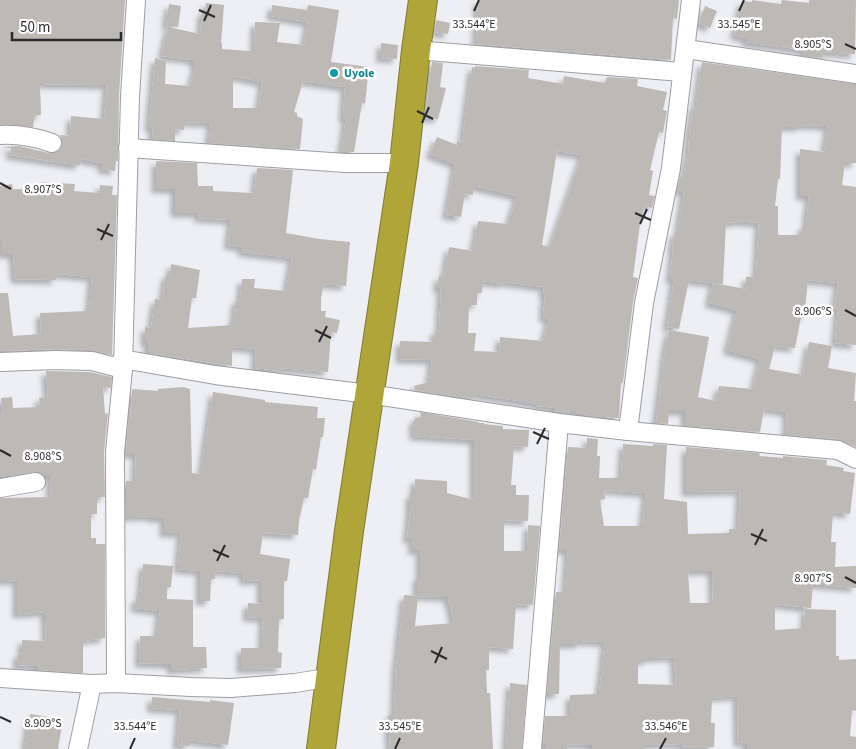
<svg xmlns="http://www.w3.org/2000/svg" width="856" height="749" font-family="'Source Sans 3',sans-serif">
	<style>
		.building { fill: #bdb9b5; fill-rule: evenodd; filter: url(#shadow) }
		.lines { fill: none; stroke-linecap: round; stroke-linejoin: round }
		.street-casing { stroke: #9c9ea3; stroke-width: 20 }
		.highway-casing { stroke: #807a34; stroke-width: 30 }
		.street { stroke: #fff; stroke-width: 18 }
		.highway { stroke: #afa538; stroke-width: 28 }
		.ticks { fill: none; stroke: #2a2b2d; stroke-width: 2 }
		.culture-dot { fill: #0f9aa8; stroke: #fff; stroke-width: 2 }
		.labels { text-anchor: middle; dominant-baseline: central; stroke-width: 5; stroke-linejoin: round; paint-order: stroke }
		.culture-label { font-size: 12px; font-weight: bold; fill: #0d838f; stroke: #fff; text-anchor: start }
		.ticks-label { font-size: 12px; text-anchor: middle; fill: #2a2b2d; stroke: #fff; stroke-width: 5; stroke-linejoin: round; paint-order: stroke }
	</style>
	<defs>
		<filter id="shadow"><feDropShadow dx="-4.5" dy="4.5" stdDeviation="2.5" flood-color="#0004"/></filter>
	</defs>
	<rect width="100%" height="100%" fill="#edeff4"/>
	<!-- building -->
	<g class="building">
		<polygon points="0,0 125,0 119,96 118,161 116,161 115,171 102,169 102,163 81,159 80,165 77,165 10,155 11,148 0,147 19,146 49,153 59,151 62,146 60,135 70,136 71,116 104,119 107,85 40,84 41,115 35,115 33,127 0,124"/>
		<polygon points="478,0 679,0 677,19 673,18 671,60 476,44"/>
		<polygon points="752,0 781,4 782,0 809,3 809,0 856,0 855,54 824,52 823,58 803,56 804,50 746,42 746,38 734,35 742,1 752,2"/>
		<path d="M 206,3 L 224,5 L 221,43 L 222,43 L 222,49 L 249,51 L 254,51 L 255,22 L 280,23 L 277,42 L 304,45 L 308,22 L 271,16 L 272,5 L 307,10 L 308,5 L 339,10 L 331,62 L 369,67 L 365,104 L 362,103 L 354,152 L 341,152 L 346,118 L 343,118 L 345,87 L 303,81 L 294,112 L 297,113 L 297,116 L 303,119 L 300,149 L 209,143 L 211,123 L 184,122 L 184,130 L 175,129 L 175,141 L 152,139 L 153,128 L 149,127 L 155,58 L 166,61 L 165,84 L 190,86 L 196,65 L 194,65 L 194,60 L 162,56 L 168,27 L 200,34 L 202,12 L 205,12 ZM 233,76 L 262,82 L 259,108 L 233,108 Z"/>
		<polygon points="169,4 181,6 178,27 166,25"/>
		<polygon points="705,6 717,11 710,28 699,23"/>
		<polygon points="436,20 450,23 448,34 434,32"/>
		<polygon points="381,43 398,45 397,59 380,58"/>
		<polygon points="432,62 443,63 440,87 446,88 438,119 425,117"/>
		<path d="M 702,62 L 856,84 L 856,163 L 845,163 L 842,185 L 856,187 L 856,345 L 835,343 L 838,310 L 834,310 L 838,283 L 808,280 L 804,318 L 801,317 L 795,348 L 775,346 L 769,369 L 803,375 L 809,342 L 832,346 L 828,368 L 856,373 L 854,401 L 856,401 L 856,447 L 839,439 L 786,435 L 787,412 L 764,409 L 760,432 L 685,426 L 685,411 L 669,411 L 668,424 L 656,423 L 665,350 L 669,330 L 709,337 L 698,397 L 716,401 L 719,386 L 753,389 L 760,359 L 727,350 L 737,310 L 709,303 L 713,283 L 746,289 L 746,277 L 756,277 L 759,223 L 737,221 L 737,223 L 726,222 L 723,284 L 689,280 L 679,329 L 667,327 L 674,279 L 670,279 L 673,249 L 672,249 L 674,233 L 678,233 L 684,191 L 677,190 L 680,177 L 683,178 L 689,149 L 688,149 L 690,128 L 694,105 L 696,105 ZM 800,125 L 828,126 L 824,152 L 800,149 L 800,196 L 809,196 L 806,226 L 802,226 L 801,235 L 778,235 L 778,206 L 775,206 L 778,179 L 780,179 L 782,127 L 800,127 Z"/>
		<path d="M 475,66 L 529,70 L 528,78 L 563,84 L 564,76 L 605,83 L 607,77 L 638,79 L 637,86 L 667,92 L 663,110 L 667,111 L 663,133 L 659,132 L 650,170 L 653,171 L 649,195 L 655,196 L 652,208 L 644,206 L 641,224 L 640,224 L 633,277 L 638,278 L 633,302 L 623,383 L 621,383 L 619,418 L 591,416 L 569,410 L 568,413 L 555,411 L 556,408 L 537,406 L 538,404 L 474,394 L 473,399 L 415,390 L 414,386 L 429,382 L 432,360 L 400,359 L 400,341 L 434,342 L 435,330 L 439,331 L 441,288 L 437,288 L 439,276 L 444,277 L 449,247 L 473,251 L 478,221 L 508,224 L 517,196 L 474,186 L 473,195 L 465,194 L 461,217 L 446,215 L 455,164 L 430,154 L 437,137 L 457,145 L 457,141 L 462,142 L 472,67 L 475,68 ZM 557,151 L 582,155 L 550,247 L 542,245 ZM 483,281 L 503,284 L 504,282 L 544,287 L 543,294 L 545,294 L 543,317 L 549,319 L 543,341 L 500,337 L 499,352 L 474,351 L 476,333 L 468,333 L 469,305 L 477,305 L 477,293 L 482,293 Z"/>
		<polygon points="156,161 197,163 198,186 213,186 213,191 254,193 257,168 293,170 286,233 319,239 350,242 346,286 324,284 321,298 321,311 326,311 325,317 340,320 337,333 331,332 328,372 280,368 280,371 255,368 256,349 232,347 232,366 148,353 148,342 145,342 145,327 151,328 155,299 162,300 166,274 170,275 171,264 200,270 196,298 192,298 188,328 233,325 236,299 240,300 242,279 255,279 254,288 286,291 292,258 242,252 243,247 228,245 231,220 198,218 199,213 175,213 175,189 156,189"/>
		<polygon points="41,182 75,184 74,191 99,193 100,185 113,186 112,195 117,195 112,355 92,350 56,349 0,351 0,293 8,293 13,336 41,334 40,313 89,311 92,277 56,274 56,280 15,279 13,254 2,254 2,239 0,239 0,186 12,184 13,189 40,190"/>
		<polygon points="46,371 90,372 112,377 111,388 103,387 105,414 108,413 104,452 105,497 97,497 97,514 91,514 91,538 96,538 96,544 105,544 105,638 83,641 83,673 37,670 37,666 17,665 18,653 22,654 22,640 46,641 45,612 17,614 17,580 0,581 0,498 51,497 50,475 44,475 40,472 35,472 0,477 0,418 3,417 1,398 12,397 13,408 40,407 39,398 48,397"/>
		<polygon points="183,387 190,389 192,473 201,474 213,392 265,400 265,402 318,407 317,418 325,418 323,437 321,437 316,470 313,469 308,498 304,498 299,521 298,535 263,533 260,554 290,559 287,581 284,581 284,619 279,619 278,652 282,653 281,668 241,669 241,648 262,648 263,618 247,617 248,603 261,604 261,580 244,581 243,573 216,571 215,579 211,579 210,601 200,601 200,571 178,569 181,533 164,533 164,518 151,518 151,516 126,517 126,481 135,481 136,454 126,454 128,423 130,423 132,389 158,391 158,389"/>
		<polygon points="420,412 479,422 478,423 484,423 484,424 503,426 503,429 529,430 528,447 514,446 511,485 516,485 516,495 529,495 528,521 504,520 504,551 527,551 528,525 540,526 533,605 516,604 513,649 489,647 489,670 486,670 487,693 490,693 493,749 390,749 388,715 394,715 396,667 404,595 418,596 415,626 454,623 448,597 417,596 417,577 420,577 420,550 412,550 413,539 407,539 410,511 410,494 414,494 415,479 447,481 447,493 474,500 474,440 414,436 413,421 415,421 415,418 421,417"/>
		<path d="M 587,438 L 598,439 L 597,456 L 600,456 L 599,478 L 621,478 L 623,444 L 653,446 L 653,444 L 667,445 L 664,499 L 687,502 L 688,534 L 729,533 L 729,529 L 738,529 L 740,491 L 686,492 L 686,447 L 759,453 L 760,456 L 783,458 L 783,456 L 827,460 L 826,465 L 844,468 L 843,471 L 855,473 L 850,514 L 833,512 L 831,542 L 836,542 L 835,567 L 856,566 L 856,588 L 813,584 L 811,608 L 775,604 L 775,630 L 804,628 L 805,609 L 836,610 L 836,656 L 839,656 L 839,660 L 856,659 L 856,711 L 852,710 L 850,736 L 856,737 L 856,749 L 747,749 L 747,742 L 738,743 L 737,696 L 712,698 L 711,723 L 715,723 L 714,747 L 681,746 L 681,744 L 644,745 L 644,749 L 592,749 L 592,745 L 567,744 L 567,749 L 547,749 L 546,744 L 543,744 L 545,716 L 570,716 L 570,695 L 599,694 L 605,642 L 580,641 L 580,644 L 560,644 L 559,694 L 547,694 L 556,592 L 565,592 L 568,550 L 559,550 L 568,447 L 587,448 ZM 604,490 L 646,493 L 642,526 L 604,526 L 600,500 L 605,499 ZM 688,571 L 712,571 L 713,603 L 690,603 ZM 674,657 L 676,685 L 638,684 L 638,661 L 647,661 L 647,658 Z"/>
		<polygon points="143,564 173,566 171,587 167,588 167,599 193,600 193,647 206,647 207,668 171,670 171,664 139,663 140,636 157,636 160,611 135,608 136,597 140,598"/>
		<polygon points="510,683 527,685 522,749 506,749"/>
		<polygon points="152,697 210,702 210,700 234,703 228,745 189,740 189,746 177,745 180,710 151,708"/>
		<polygon points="30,714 63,719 58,749 25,749"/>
	</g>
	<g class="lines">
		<defs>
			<g id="street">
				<polyline points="686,49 856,74"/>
				<polyline points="416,50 681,72"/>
				<path d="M 0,135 C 19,134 35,137 52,143"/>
				<polyline points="128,148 346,163 404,163"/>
				<polyline points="122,359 215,375 369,394 559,423 628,431 838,450 856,459"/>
				<polyline points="0,362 56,360 92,361 123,369"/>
				<polyline points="628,431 644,303 671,168 691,0"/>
				<polyline points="0,488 36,482"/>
				<polyline points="0,678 92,684 116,683 191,687 231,688 295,683 332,677"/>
				<polyline points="116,683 115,452 123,369 130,97 136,0"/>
				<polyline points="78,749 92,684"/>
				<polyline points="532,749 559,423"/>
			</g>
			<polyline id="highway" points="321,749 349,531 404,163 416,50 423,0"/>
		</defs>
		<!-- street casing -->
		<use href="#street" class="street-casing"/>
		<!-- highway casing -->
		<use href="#highway" class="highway-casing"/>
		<!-- street -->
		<use href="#street" class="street"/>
		<!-- highway -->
		<use href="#highway" class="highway"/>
	</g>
	<!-- ticks -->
	<path class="ticks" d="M 199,10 L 215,17M 474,11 L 479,0M 739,11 L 744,0M 204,21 L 211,5M 845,44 L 856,49M 417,111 L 433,119M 422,123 L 429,107M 0,183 L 11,189M 635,213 L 651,220M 640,224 L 647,209M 97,229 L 113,236M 101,240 L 109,224M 845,310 L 856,316M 315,330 L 331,338M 319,342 L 327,326M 533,432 L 549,439M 537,444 L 545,428M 0,450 L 11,456M 751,534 L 767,541M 755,545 L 763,529M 213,550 L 229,557M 217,561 L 225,545M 845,577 L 856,583M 431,651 L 447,659M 435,663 L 442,647M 0,717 L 11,722M 130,749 L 135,738M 395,749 L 400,738M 660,749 L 666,738"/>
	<!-- markers -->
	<circle class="culture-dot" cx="334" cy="73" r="5"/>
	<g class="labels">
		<!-- culture labels -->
		<g class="culture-label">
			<text x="344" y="73">Uyole</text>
		</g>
	</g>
	<g class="ticks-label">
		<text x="474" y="28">33.544°E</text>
		<text x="739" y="28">33.545°E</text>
		<text x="813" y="48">8.905°S</text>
		<text x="43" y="193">8.907°S</text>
		<text x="813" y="315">8.906°S</text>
		<text x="43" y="460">8.908°S</text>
		<text x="813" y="582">8.907°S</text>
		<text x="43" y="727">8.909°S</text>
		<text x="135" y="730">33.544°E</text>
		<text x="400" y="730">33.545°E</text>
		<text x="666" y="730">33.546°E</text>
	</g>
	<!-- scale -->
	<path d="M12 32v8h109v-8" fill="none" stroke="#2a2b2d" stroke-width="2.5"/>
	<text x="20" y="32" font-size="15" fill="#2a2b2d" stroke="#ffffff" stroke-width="4" paint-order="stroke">50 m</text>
</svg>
